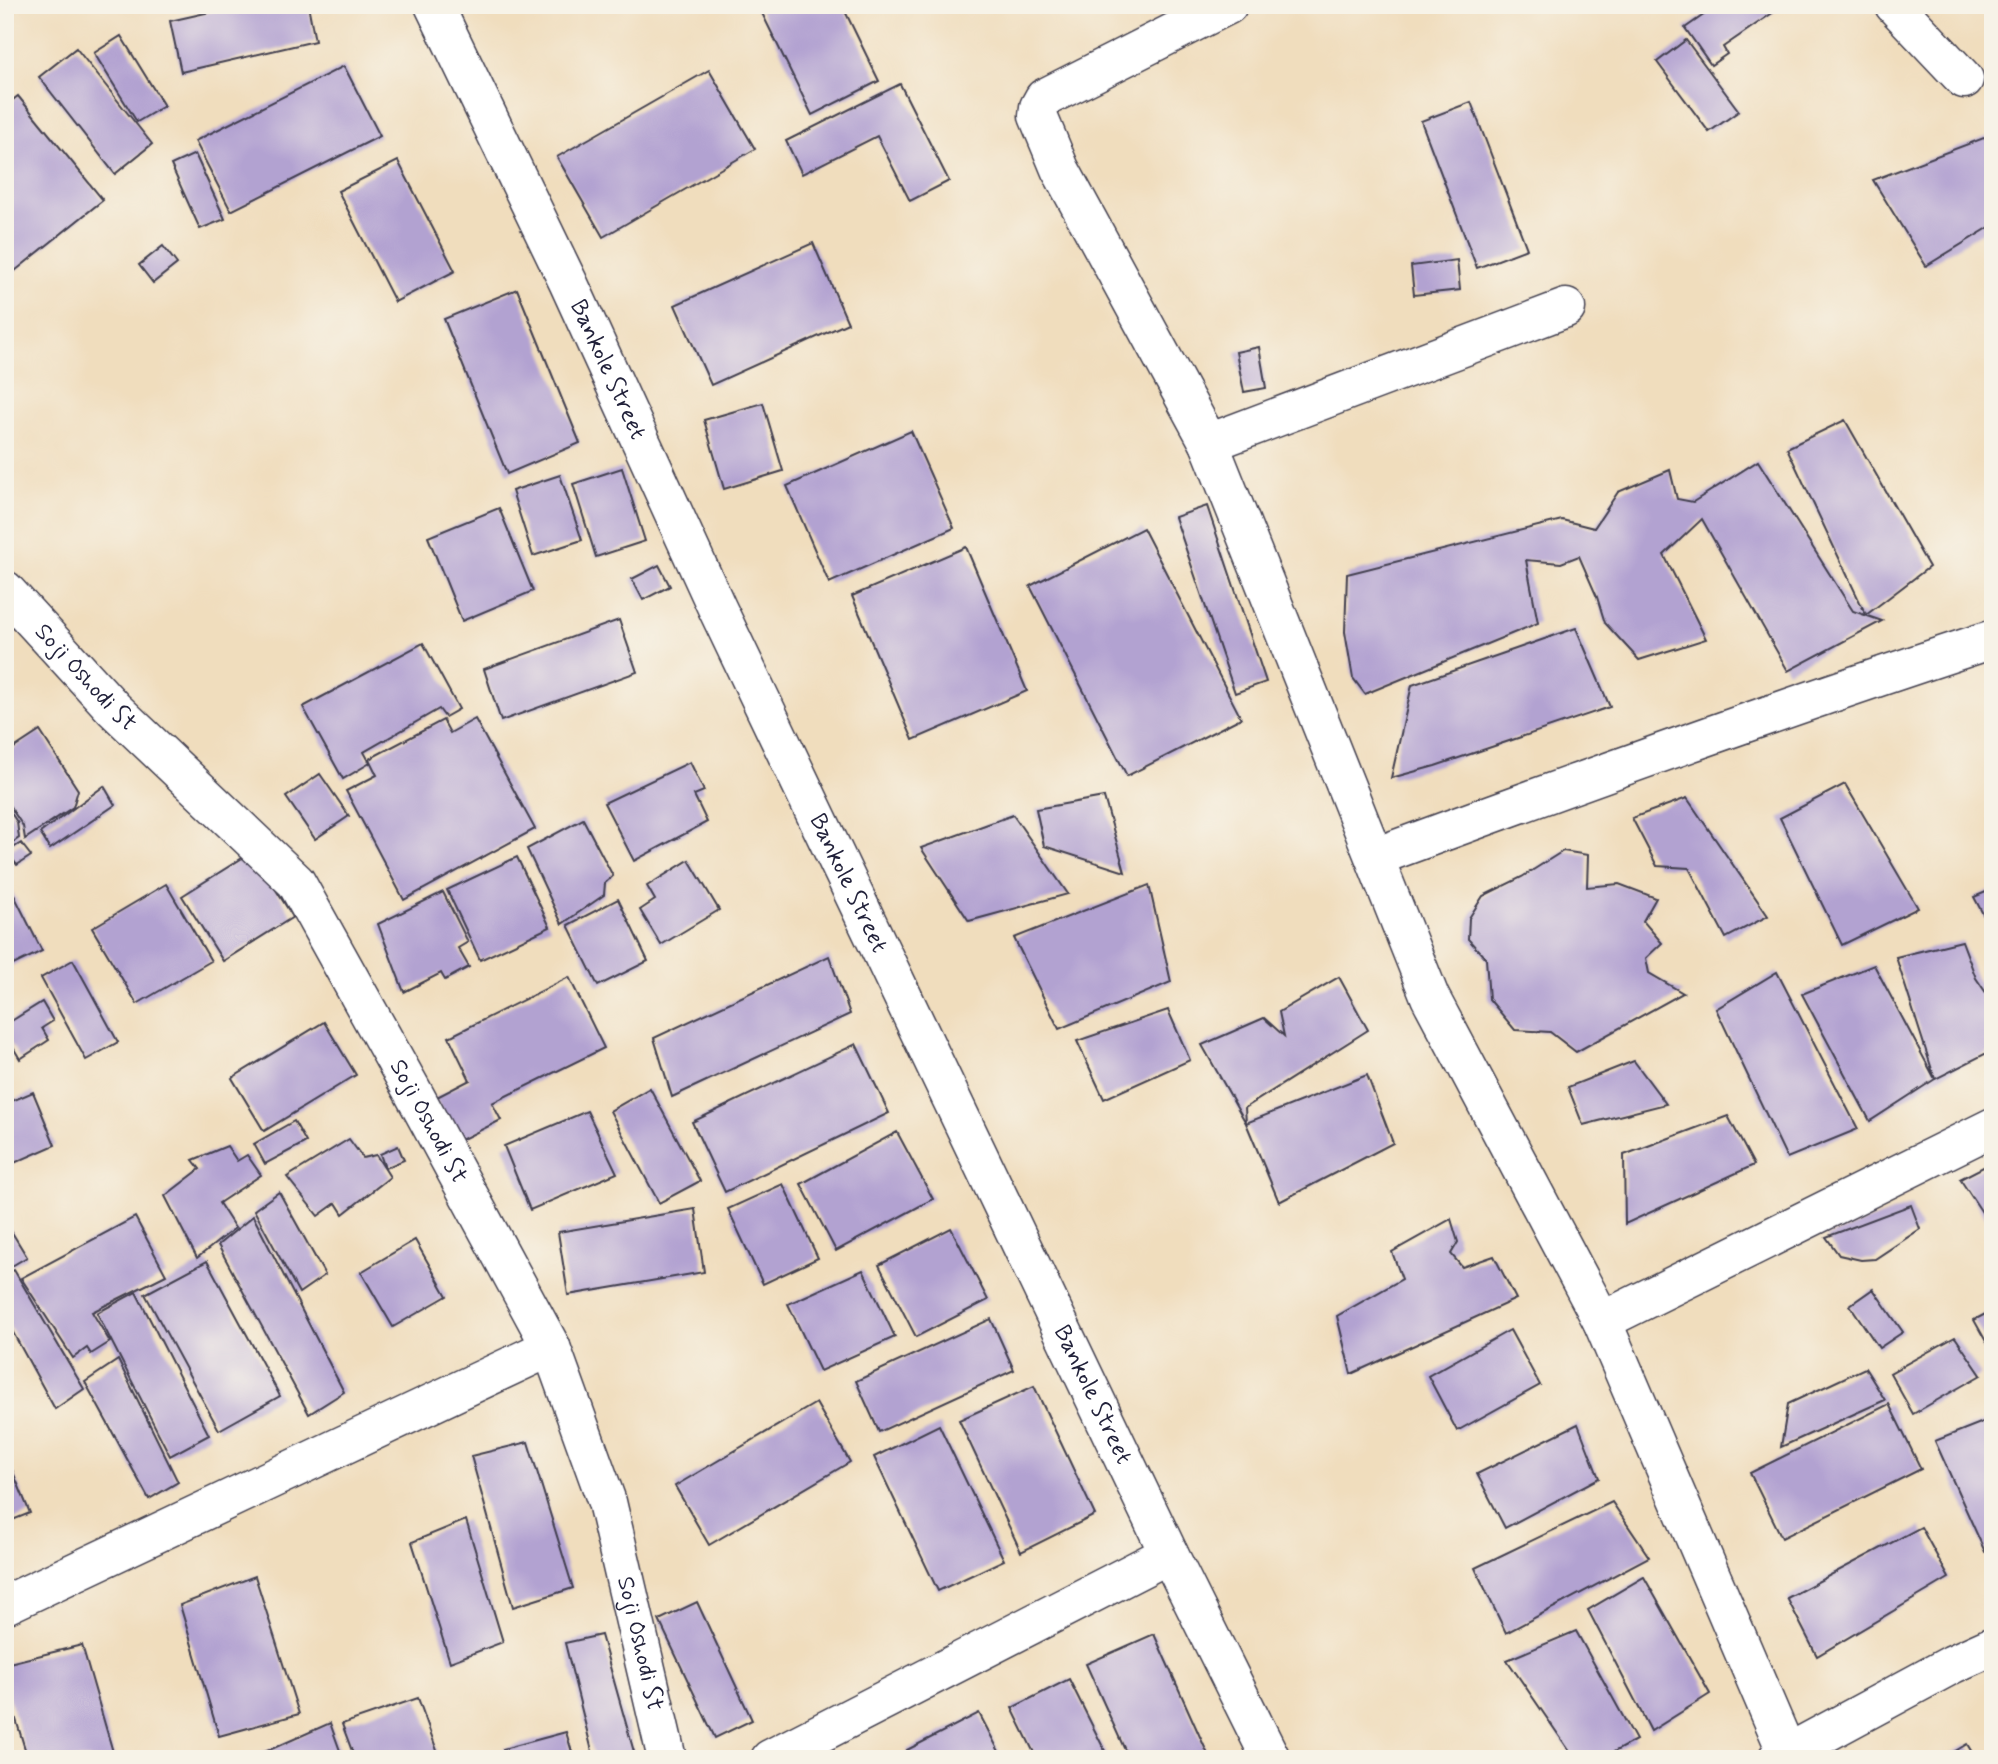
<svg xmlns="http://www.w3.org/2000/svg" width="1998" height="1764" font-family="Mynerve,sans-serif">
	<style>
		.building { fill: #b2a2d1 }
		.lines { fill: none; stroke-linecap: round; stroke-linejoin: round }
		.street-casing { stroke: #413e4e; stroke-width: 41 }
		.secondary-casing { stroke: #413e4e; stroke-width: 41 }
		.street { stroke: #fff; stroke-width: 38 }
		.secondary { stroke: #fff; stroke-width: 38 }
		.labels { text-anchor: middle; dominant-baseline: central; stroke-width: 5; stroke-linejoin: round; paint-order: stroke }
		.street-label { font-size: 24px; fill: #22223b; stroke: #f7f3e8 }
	</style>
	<rect width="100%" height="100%" fill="#f7f3e8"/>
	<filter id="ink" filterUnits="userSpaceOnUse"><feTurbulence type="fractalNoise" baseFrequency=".0143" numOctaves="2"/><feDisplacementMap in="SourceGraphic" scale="14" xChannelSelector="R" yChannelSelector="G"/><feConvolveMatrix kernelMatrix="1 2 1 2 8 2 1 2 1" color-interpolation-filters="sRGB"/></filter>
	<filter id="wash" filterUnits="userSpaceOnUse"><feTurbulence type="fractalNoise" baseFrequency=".00686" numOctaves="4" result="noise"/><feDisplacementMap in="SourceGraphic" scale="28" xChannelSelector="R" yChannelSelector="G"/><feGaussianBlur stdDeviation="1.57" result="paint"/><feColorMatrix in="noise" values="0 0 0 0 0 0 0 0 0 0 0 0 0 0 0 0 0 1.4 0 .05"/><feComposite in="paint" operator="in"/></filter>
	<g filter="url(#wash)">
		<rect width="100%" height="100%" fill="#f0ddbd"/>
		<g id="blocks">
			<!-- building -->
			<g class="building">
				<polygon points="241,5 308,5 315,41 181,72 170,21"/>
				<polygon points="758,5 842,5 879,81 812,115"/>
				<polygon points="1718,5 1784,5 1723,47 1727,54 1711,65 1685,28"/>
				<polygon points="121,36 164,106 137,122 94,53"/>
				<polygon points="1686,40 1739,111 1709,132 1657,62"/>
				<polygon points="76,48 152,144 115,174 39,77"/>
				<polygon points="344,66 380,136 231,211 195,141"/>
				<polygon points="709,70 755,149 603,237 557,157"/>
				<polygon points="900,84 949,181 910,201 877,136 802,174 786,141"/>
				<polygon points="18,96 103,200 5,279 5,106"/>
				<polygon points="1471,102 1527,249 1477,268 1421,121"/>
				<polygon points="1989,136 1993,152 1993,225 1926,266 1873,180"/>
				<polygon points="195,154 225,219 200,229 171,165"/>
				<polygon points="398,161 455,271 395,302 338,191"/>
				<polygon points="813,243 848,323 711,385 675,305"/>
				<polygon points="163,246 177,264 153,283 139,265"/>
				<polygon points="1457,260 1460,290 1414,295 1411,266"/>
				<polygon points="517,289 580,443 507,474 444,319"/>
				<polygon points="1259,347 1266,388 1244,392 1236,352"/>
				<polygon points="763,403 783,471 724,489 704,420"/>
				<polygon points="1845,420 1929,567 1866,615 1787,448"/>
				<polygon points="911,431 954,528 829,583 787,486"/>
				<polygon points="1758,461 1853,611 1882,621 1788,671 1702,519 1664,555 1706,639 1639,660 1605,623 1597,597 1579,556 1561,563 1526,560 1538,623 1365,694 1353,678 1345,632 1347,574 1562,520 1594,528 1618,492 1670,470 1677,499 1693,502"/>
				<polygon points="622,468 645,541 596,557 573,484"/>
				<polygon points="560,475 582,540 533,556 512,491"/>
				<polygon points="1207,506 1266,682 1235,693 1175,517"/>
				<polygon points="499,508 533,591 462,621 428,537"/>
				<polygon points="1143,528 1241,718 1127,776 1030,586"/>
				<polygon points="966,547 1027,691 913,740 852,596"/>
				<polygon points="659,565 670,586 643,600 632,579"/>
				<polygon points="619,620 637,672 501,721 484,669"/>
				<polygon points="1576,628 1610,707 1435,766 1391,778 1412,685"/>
				<polygon points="423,643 459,709 445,717 439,709 364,752 370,763 343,779 303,707"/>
				<polygon points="475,719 535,829 404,900 346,791 377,775 369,759 443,720 450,733"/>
				<polygon points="40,731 78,790 73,807 25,839 23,826 5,799 5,754"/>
				<polygon points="690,762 704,791 694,795 707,822 634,861 604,803"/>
				<polygon points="320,774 349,816 315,839 286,797"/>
				<polygon points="1845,784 1918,908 1842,945 1780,818"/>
				<polygon points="104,786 115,805 50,849 40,833"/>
				<polygon points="1104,797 1125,872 1044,846 1036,809"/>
				<polygon points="1687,798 1768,916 1726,938 1689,868 1657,866 1632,818"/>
				<polygon points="5,804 17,822 19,838 5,848"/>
				<polygon points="1013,815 1068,894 969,921 921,848"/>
				<polygon points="583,819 613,876 605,883 604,895 562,924 527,849"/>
				<polygon points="21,843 31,856 17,865 7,852"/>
				<polygon points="1563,851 1588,855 1587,887 1619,884 1656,898 1643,921 1662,943 1646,958 1649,973 1683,993 1576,1052 1550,1032 1515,1030 1489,999 1486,959 1468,939 1469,918 1483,896 1522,877"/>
				<polygon points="252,852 293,917 223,961 182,896"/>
				<polygon points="517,857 550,927 480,960 447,890"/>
				<polygon points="689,860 719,910 661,945 640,910 655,900 647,886"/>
				<polygon points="166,884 211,961 137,1004 92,928"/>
				<polygon points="9,885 42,951 5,969 5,886"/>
				<polygon points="1149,885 1171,982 1059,1029 1014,938"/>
				<polygon points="1993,889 1993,933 1974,897"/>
				<polygon points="443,892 468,942 458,948 469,967 445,980 441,973 404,992 378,924"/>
				<polygon points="618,899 648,961 598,986 568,925"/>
				<polygon points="1962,941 1976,978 1993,1003 1993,1050 1935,1079 1870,1121 1802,994 1874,965 1935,1079 1896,957"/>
				<polygon points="829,956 850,1014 672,1097 654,1038"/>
				<polygon points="73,960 118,1042 86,1060 41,978"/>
				<polygon points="1777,972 1858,1129 1787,1158 1716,1009"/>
				<polygon points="569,977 604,1048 492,1103 501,1120 457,1142 435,1098 470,1080 449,1037"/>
				<polygon points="1339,977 1368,1030 1245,1108 1246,1123 1202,1045 1264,1018 1284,1036 1279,1012"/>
				<polygon points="42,1002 53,1021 42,1028 49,1040 20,1059 5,1034 5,1025"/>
				<polygon points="1168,1010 1190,1060 1104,1099 1077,1041"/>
				<polygon points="324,1022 356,1075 264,1131 232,1078"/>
				<polygon points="856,1044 889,1113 725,1192 692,1122"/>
				<polygon points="1634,1061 1666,1104 1583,1125 1568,1087"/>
				<polygon points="1367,1075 1393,1143 1279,1202 1246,1123"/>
				<polygon points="650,1088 700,1181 659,1203 610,1111"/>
				<polygon points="33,1092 55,1145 5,1167 5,1104"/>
				<polygon points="587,1111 617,1173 530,1210 504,1146"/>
				<polygon points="1728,1116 1754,1165 1625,1224 1624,1155"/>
				<polygon points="294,1121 306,1142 265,1164 254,1144"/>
				<polygon points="897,1132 933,1199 836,1251 801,1184"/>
				<polygon points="349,1139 363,1158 376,1155 390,1177 343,1214 336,1203 318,1216 287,1177"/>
				<polygon points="227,1146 237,1161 247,1155 261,1175 219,1203 235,1228 197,1258 165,1196 200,1169 193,1160"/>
				<polygon points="398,1146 404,1160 385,1168 380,1154"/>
				<polygon points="1991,1163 1993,1167 1993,1229 1960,1179"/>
				<polygon points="783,1184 818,1258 763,1284 728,1209"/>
				<polygon points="279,1192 325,1275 299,1293 254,1210"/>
				<polygon points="1911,1205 1920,1229 1875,1259 1861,1260 1839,1255 1826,1237"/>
				<polygon points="695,1209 704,1272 568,1295 558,1232"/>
				<polygon points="253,1216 344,1392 309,1414 218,1245"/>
				<polygon points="135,1217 166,1275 92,1312 110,1342 91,1354 87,1348 73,1358 21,1278"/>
				<polygon points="1451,1219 1458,1242 1451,1254 1462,1267 1494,1256 1516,1299 1351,1374 1337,1316 1402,1279 1392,1252"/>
				<polygon points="5,1221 27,1257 5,1270"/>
				<polygon points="951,1228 988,1300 916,1337 879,1265"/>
				<polygon points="415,1240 447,1296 393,1327 361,1272"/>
				<polygon points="207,1261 280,1396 219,1430 145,1294"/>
				<polygon points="14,1270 84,1389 55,1409 5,1318 5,1275"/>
				<polygon points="863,1270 895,1337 820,1371 788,1304"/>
				<polygon points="1873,1289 1903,1332 1879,1348 1850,1305"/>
				<polygon points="136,1292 209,1435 170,1456 97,1313"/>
				<polygon points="1993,1310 1993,1354 1974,1320"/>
				<polygon points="991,1319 1014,1370 879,1432 856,1381"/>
				<polygon points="1510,1330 1540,1385 1457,1431 1428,1376"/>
				<polygon points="1955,1337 1981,1375 1913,1414 1890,1373"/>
				<polygon points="118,1360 178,1482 149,1499 85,1382"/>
				<polygon points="1865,1368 1885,1400 1781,1447 1788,1404"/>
				<polygon points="1034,1386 1095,1515 1021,1552 959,1420"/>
				<polygon points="816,1403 850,1462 709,1545 675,1486"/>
				<polygon points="1889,1404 1921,1469 1782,1538 1750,1473"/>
				<polygon points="1993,1418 1993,1548 1985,1552 1935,1441"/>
				<polygon points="1578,1424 1599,1478 1505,1528 1477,1474"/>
				<polygon points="939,1425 1004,1560 938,1591 874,1457"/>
				<polygon points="528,1442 573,1588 513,1607 471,1456"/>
				<polygon points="5,1453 30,1513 5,1523"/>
				<polygon points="1612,1502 1649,1557 1506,1633 1475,1568"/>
				<polygon points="466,1520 503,1642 450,1662 412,1542"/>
				<polygon points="1921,1527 1949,1578 1817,1656 1787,1598"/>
				<polygon points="255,1576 299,1714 219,1736 180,1605"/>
				<polygon points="1644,1577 1710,1694 1651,1731 1588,1610"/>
				<polygon points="697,1602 752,1720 715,1738 659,1620"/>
				<polygon points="1576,1631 1636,1740 1601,1759 1575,1759 1507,1660"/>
				<polygon points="1154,1634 1210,1759 1129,1759 1086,1664"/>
				<polygon points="601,1635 636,1759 594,1759 565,1643"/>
				<polygon points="82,1645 115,1759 28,1759 5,1683 5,1664"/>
				<polygon points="1069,1679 1109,1759 1037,1759 1012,1708"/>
				<polygon points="418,1698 440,1759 355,1759 342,1724"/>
				<polygon points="979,1713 1003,1759 912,1759 907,1750"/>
				<polygon points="330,1723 343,1759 249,1759"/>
				<polygon points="566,1732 574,1759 506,1759 503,1749"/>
				<polygon points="1967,1744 1976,1759 1942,1759"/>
			</g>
		</g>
	</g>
	<g filter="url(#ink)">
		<use href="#blocks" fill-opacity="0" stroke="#413e4e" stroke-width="2"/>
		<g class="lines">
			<defs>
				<g id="street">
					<path id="s1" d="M 434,5 L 568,282 L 717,608 L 1169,1554 L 1271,1759"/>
					<polyline points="1228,5 1044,98 1039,107 1038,116 1060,169 1209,443 1430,997 1602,1321 1787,1753"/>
					<polyline points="1894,5 1964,79"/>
					<polyline points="1209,443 1566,308"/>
					<path id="s2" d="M 5,590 L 114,709 L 296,882 L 414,1094 L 551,1347 L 607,1502 L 667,1759"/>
					<path d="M 1375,857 C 1580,781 1785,707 1993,639"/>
					<polyline points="1602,1321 1993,1127"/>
					<polyline points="5,1605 551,1347"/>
					<polyline points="770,1759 1169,1554"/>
				</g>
				<polyline id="secondary" points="1777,1759 1953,1664 1993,1646"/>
			</defs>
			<!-- street casing -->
			<use href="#street" class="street-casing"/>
			<!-- secondary casing -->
			<use href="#secondary" class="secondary-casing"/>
			<!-- street -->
			<use href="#street" class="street"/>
			<!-- secondary -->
			<use href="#secondary" class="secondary"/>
		</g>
	</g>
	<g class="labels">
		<!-- street labels -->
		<g class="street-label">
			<text stroke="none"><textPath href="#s1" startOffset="404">Bankole Street</textPath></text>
			<text stroke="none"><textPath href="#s2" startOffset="119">Soji Oshodi St</textPath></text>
			<text stroke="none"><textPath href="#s1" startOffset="971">Bankole Street</textPath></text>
			<text stroke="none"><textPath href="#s2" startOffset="686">Soji Oshodi St</textPath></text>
			<text stroke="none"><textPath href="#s1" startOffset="1538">Bankole Street</textPath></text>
			<text stroke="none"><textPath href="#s2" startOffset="1253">Soji Oshodi St</textPath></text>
		</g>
	</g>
	<!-- margin -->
	<rect width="1998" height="1764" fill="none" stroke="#f7f3e8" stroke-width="28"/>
</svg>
